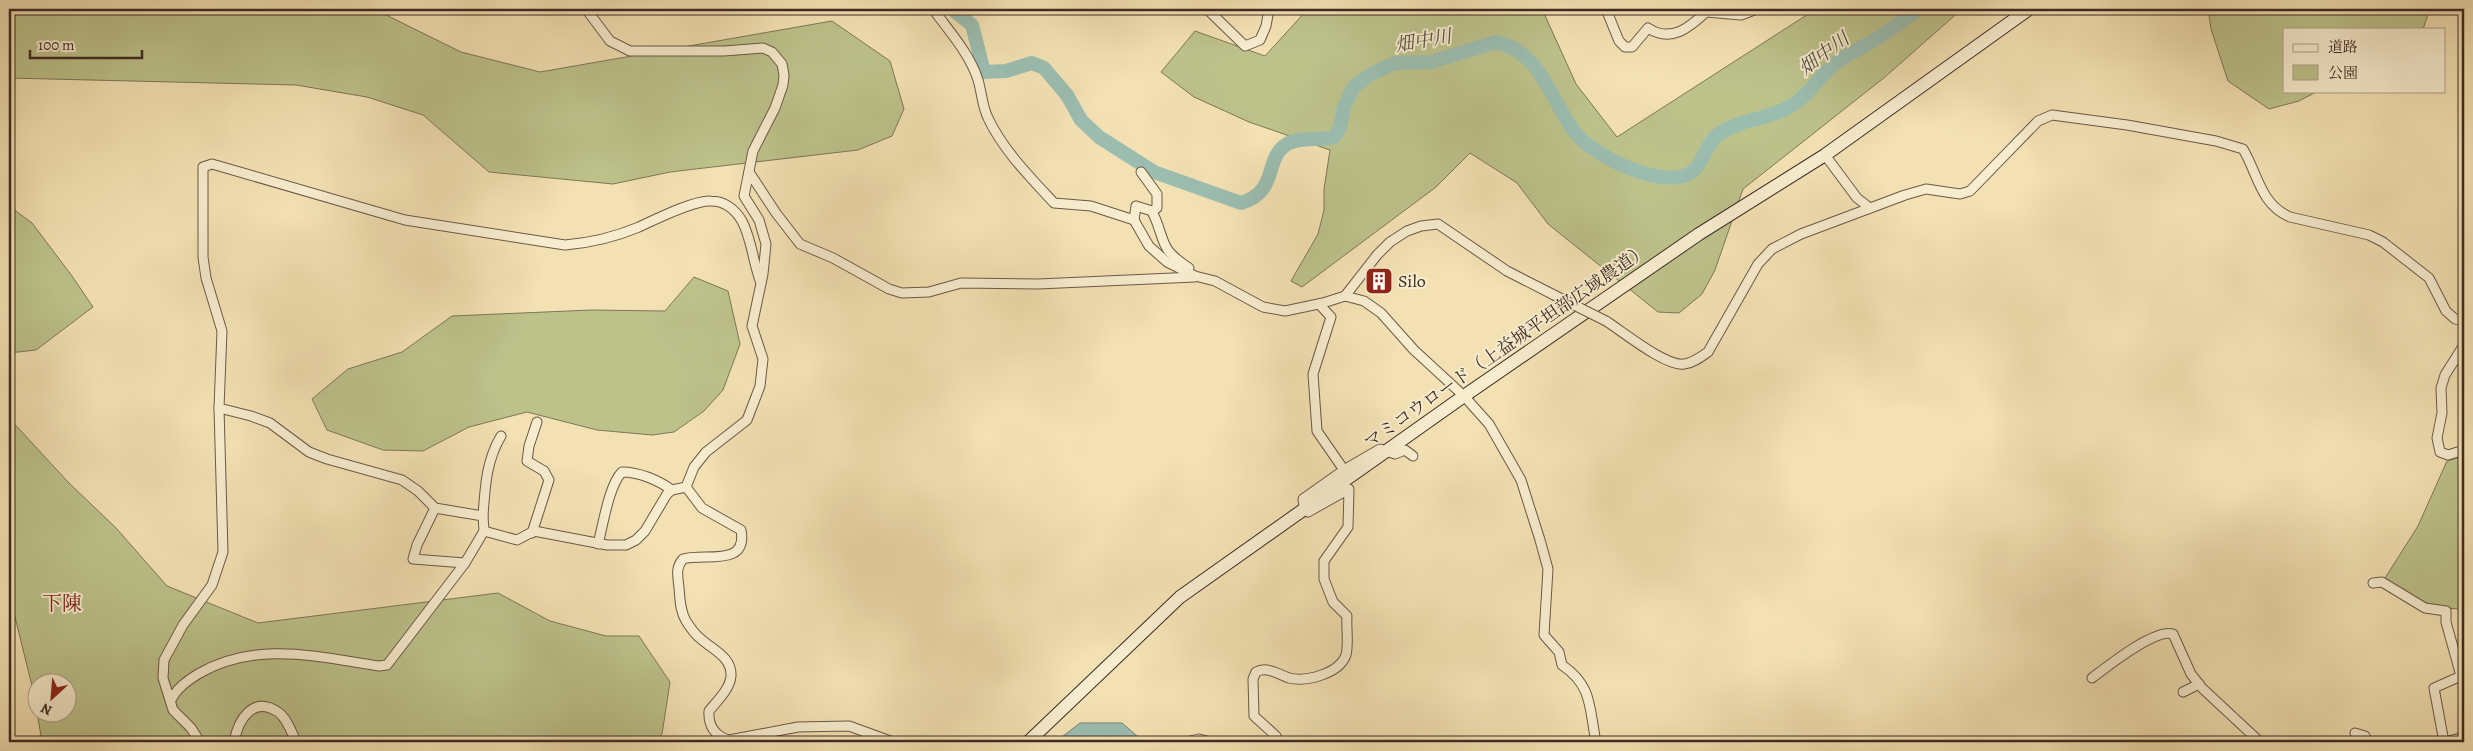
<svg xmlns="http://www.w3.org/2000/svg" width="2473" height="751" font-family="Alegreya,'Noto Serif JP',serif">
	<style>
		.green { fill: #bdc28b; stroke: #7e7658; fill-rule: evenodd }
		.water { fill: #9bbdb0; stroke: #768378 }
		.lines { fill: none; stroke-linecap: round; stroke-linejoin: round }
		.river { stroke: #9bbdb0; stroke-width: 14 }
		.street-casing { stroke: #6b5848; stroke-width: 11 }
		.secondary-casing { stroke: #3e2b24; stroke-width: 14 }
		.street { stroke: #f7ecce; stroke-width: 9 }
		.secondary { stroke: #f7ecce; stroke-width: 12 }
		.street-bridge-casing { stroke: #6b5848; stroke-width: 11; stroke-linecap: butt }
		.street-bridge { stroke: #f7ecce; stroke-width: 9 }
		.labels { text-anchor: middle; dominant-baseline: central; stroke-width: 4; stroke-linejoin: round; paint-order: stroke }
		.poi-label { font-size: 18px; fill: #3e2b24; stroke: #f7ecce; text-anchor: start }
		.street-label { font-size: 18px; fill: #3e2b24; stroke: #f7ecce }
		.water-label { font-size: 19px; font-style: italic; fill: #555047; stroke: #f7ecce }
		.quarter-label { font-size: 20px; fill: #7a1f14; stroke: #f7ecce }
	</style>
	<rect width="100%" height="100%" fill="#f3e1b3"/>
	<filter id="stains"><feTurbulence type="fractalNoise" baseFrequency=".004" numOctaves="4"/><feColorMatrix values="0 0 0 0 .2 0 0 0 0 .09 0 0 0 0 .02 0 0 0 .5 -.17"/></filter>
	<radialGradient id="worn" r=".72"><stop offset=".6" stop-color="#630" stop-opacity="0"/><stop offset="1" stop-color="#630" stop-opacity=".3"/></radialGradient>
	<!-- green -->
	<g class="green">
		<polygon points="9,9 374,9 461,52 540,72 832,21 890,61 904,109 892,136 858,150 670,172 613,184 489,172 423,115 367,97 296,85 9,78"/>
		<polygon points="1317,9 1542,9 1576,84 1617,137 1816,9 1962,9 1885,77 1743,189 1715,270 1702,294 1679,313 1658,312 1548,224 1517,183 1470,153 1436,187 1302,287 1291,281 1318,234 1324,210 1324,189 1330,150 1249,122 1194,97 1161,72 1195,31 1265,56 1306,11"/>
		<polygon points="2208,9 2430,9 2423,29 2284,29 2284,91 2318,91 2299,101 2269,109 2228,81 2211,29"/>
		<polygon points="9,206 32,223 72,276 93,307 36,350 9,353"/>
		<polygon points="694,277 728,291 740,344 723,390 704,411 674,432 652,435 597,430 527,412 469,427 423,451 383,450 327,430 312,399 348,369 402,352 452,316 591,310 665,311"/>
		<path d="M 9,418 L 68,482 L 116,528 L 167,586 L 258,623 L 498,593 L 550,621 L 606,636 L 639,636 L 670,682 L 662,734 L 655,742 L 42,742 L 34,694 L 14,613 L 9,552 ZM 38,684 L 68,684 L 68,714 L 38,714 Z"/>
		<path d="M 2464,456 L 2464,609 C 2426,609 2415,598 2385,578 L 2418,526 L 2447,461 Z"/>
	</g>
	<!-- water -->
	<polygon class="water" points="1080,723 1122,723 1144,742 1059,742 1058,740"/>
	<g class="lines">
		<!-- river -->
		<path class="river" d="M 952,9 L 972,25 L 984,72 L 1006,71 L 1032,63 L 1044,68 L 1067,95 L 1081,120 L 1099,137 L 1154,172 L 1241,203 C 1280,191 1263,159 1287,144 C 1300,136 1319,141 1334,137 L 1340,127 L 1344,107 L 1353,88 L 1369,75 L 1395,63 L 1431,62 L 1496,42 C 1539,50 1551,99 1573,130 C 1591,155 1656,187 1687,175 C 1703,168 1705,143 1719,134 C 1740,119 1767,120 1789,107 C 1806,98 1816,81 1830,68 C 1844,54 1865,47 1881,36 C 1894,28 1906,18 1918,9"/>
		<defs>
			<g id="street">
				<path d="M 933,9 C 949,31 970,54 978,80 C 982,93 982,106 988,118 C 1003,150 1030,177 1054,203 L 1091,206 L 1134,220 L 1136,206 L 1152,211 C 1167,242 1157,247 1189,268"/>
				<polyline points="1207,9 1245,46 1260,40 1266,26 1269,9"/>
				<path d="M 1606,9 L 1619,41 L 1625,47 L 1632,47 L 1648,28 C 1671,43 1689,28 1706,12 L 1741,15 L 1757,9"/>
				<polyline points="1825,155 1857,198 1870,208"/>
				<polyline points="749,172 776,213 800,244 833,258 889,289 902,293 929,292 961,283 1038,284 1195,277"/>
				<polyline points="1141,172 1157,194 1157,208 1152,211"/>
				<polyline points="1134,220 1149,246 1167,262 1195,276 1215,281 1263,307 1285,311 1323,303 1345,296 1377,255 1390,242 1407,231 1421,226 1438,224 1507,271 1554,295"/>
				<path d="M 1345,296 L 1364,301 L 1381,313 L 1414,350 L 1464,396 L 1489,424 L 1521,480 L 1540,540 L 1548,569 L 1544,635 L 1559,652 L 1562,665 C 1593,686 1589,708 1596,742"/>
				<path d="M 1606,321 C 1622,331 1666,367 1684,364 C 1693,363 1701,357 1708,352 L 1758,264 L 1772,249 L 1801,234 L 1905,195 L 1926,189 L 1960,194 L 1970,191 L 2038,121 L 2052,115 L 2127,125 L 2216,141 L 2243,149 C 2258,174 2260,204 2290,217 L 2369,235 L 2383,242 L 2429,278 L 2446,311 L 2455,319 L 2464,321"/>
				<polyline points="2464,345 2445,375 2441,388 2442,413 2437,438 2440,452 2448,455 2464,450"/>
				<polyline points="1344,470 1380,449 1395,454 1405,450 1413,456"/>
				<path d="M 686,487 L 702,508 L 741,530 C 748,567 706,553 683,559 C 675,568 678,577 679,588 C 680,599 680,611 686,621 C 690,627 695,635 701,639 C 713,650 732,657 731,676 C 730,689 717,701 709,711 C 708,726 715,736 729,740 L 798,727 L 849,726 L 893,742"/>
				<polyline points="435,508 417,545 413,559 465,563"/>
				<path d="M 483,516 C 485,488 486,461 501,436"/>
				<polyline points="484,531 517,540 534,531 607,545 626,545 636,540 645,531 667,494 672,490 686,487 694,467 706,452 747,420 760,386 763,359 752,326 763,274 766,244 759,220 744,196 753,151 775,108 783,85 784,75 782,64 772,52 763,48 724,51 630,51 610,41 586,9"/>
				<polyline points="532,533 549,480 544,471 527,461 529,446 537,422"/>
				<path d="M 598,544 C 603,525 609,485 622,472 C 639,472 658,480 672,490"/>
				<polyline points="2373,583 2382,582 2425,608 2446,611 2446,622 2461,676 2434,688 2444,742"/>
				<path d="M 2092,678 C 2108,666 2155,628 2173,634 L 2191,674 L 2202,688 L 2260,742"/>
				<polyline points="2183,692 2199,684"/>
				<path d="M 171,700 C 177,688 187,681 198,674 C 255,640 318,657 379,666 L 387,665 L 465,563 L 484,531 L 483,516 L 435,508 L 418,491 L 402,480 L 327,459 L 309,452 L 270,423 L 251,416 L 219,408"/>
				<polyline points="2355,733 2365,736 2367,742"/>
				<path d="M 200,742 L 191,728 L 173,710 L 163,678 L 164,660 L 183,625 L 212,585 L 223,552 L 219,408 L 222,331 L 206,278 L 203,257 L 203,167 L 212,164 L 405,220 L 565,245 C 590,243 615,237 639,227 C 656,219 694,200 711,201 C 724,201 735,209 742,221 C 752,240 753,263 761,283"/>
				<path d="M 234,742 C 238,721 252,695 278,712 C 287,718 292,733 296,742"/>
				<polyline points="1186,742 1199,739 1210,742"/>
				<path d="M 1279,742 L 1276,736 L 1254,716 L 1253,679 L 1256,672 C 1267,666 1278,674 1289,678 C 1306,682 1339,674 1346,655 C 1349,643 1346,628 1347,616 L 1333,602 L 1324,579 L 1324,561 L 1348,527 L 1349,489 L 1308,512 L 1304,507 L 1303,499 L 1344,470 L 1317,431 L 1313,374 L 1331,317 L 1319,304"/>
				<polyline points="2445,742 2464,737"/>
			</g>
			<polyline id="secondary" points="1028,742 1180,597 1464,396 1699,234 1825,155 2029,9"/>
		</defs>
		<!-- street casing -->
		<use href="#street" class="street-casing"/>
		<!-- secondary casing -->
		<use href="#secondary" class="secondary-casing"/>
		<!-- street -->
		<use href="#street" class="street"/>
		<!-- secondary -->
		<use href="#secondary" class="secondary"/>
		<defs>
			<polyline id="street-bridge" points="1554,295 1606,321"/>
		</defs>
		<!-- street-bridge casing -->
		<use href="#street-bridge" class="street-bridge-casing"/>
		<!-- street-bridge -->
		<use href="#street-bridge" class="street-bridge"/>
	</g>
	<!-- icons -->
	<defs>
		<symbol id="building-square" viewBox="-11 -11 22 22"><rect x="-9" y="-9" width="18" height="18" rx="4" fill="#8f2418" stroke="#f7ecce"/><path d="M-4-6H4V6H1V3H-1V6H-4ZM-2.5-4.3h1.7v1.8h-1.7ZM.8-4.3h1.7v1.8H.8ZM-2.5-1h1.7V.8h-1.7ZM.8-1h1.7V.8H.8Z" fill="#fff"/></symbol>
	</defs>
	<g fill-rule="evenodd">
		<use href="#building-square" x="1363" y="265" width="32" height="32"/>
	</g>
	<g class="labels">
		<!-- poi labels -->
		<g class="poi-label">
			<text x="1398" y="281">Silo</text>
		</g>
		<!-- street labels -->
		<g class="street-label">
			<text transform="translate(1506 346) rotate(-35)">マミコウロード（上益城平坦部広域農道）</text>
		</g>
		<!-- water labels -->
		<g class="water-label">
			<text transform="translate(1423 41) rotate(-10)">畑中川</text>
			<text transform="translate(1824 54) rotate(-37)">畑中川</text>
		</g>
		<!-- quarter labels -->
		<g class="quarter-label">
			<text x="62" y="603">下陳</text>
		</g>
	</g>
	<!-- margin -->
	<rect width="2473" height="751" fill="none" stroke="#f3e1b3" stroke-width="30"/>
	<rect x="10" y="10" width="2453" height="731" fill="none" stroke="#3e2b24" stroke-width="2.5"/>
	<rect x="15" y="15" width="2443" height="721" fill="none" stroke="#3e2b24"/>
	<!-- legend -->
	<rect x="2283" y="28" width="162" height="65" fill="#f7ecce" stroke="#ad9f8a"/>
	<rect x="2293" y="44" width="25" height="8" fill="#f7ecce" stroke="#ad9f8a"/>
	<text x="2328" y="52" font-size="15" fill="#3e2b24">道路</text>
	<rect x="2293" y="65" width="25" height="15" fill="#bdc28b" stroke="#ad9f8a"/>
	<text x="2328" y="78" font-size="15" fill="#3e2b24">公園</text>
	<!-- north arrow -->
	<g transform="translate(52 698) rotate(206)"><circle r="24" fill="#f7ecce" stroke="#ad9f8a"/>
	<path d="M0-4L9 19L0 12L-9 19Z" fill="#8f2418"/>
	<text y="-8" font-size="14" font-weight="bold" text-anchor="middle" fill="#3e2b24">N</text>
	</g>
	<!-- scale -->
	<path d="M30 50v8h112v-8" fill="none" stroke="#3e2b24" stroke-width="2.5"/>
	<text x="38" y="50" font-size="15" fill="#3e2b24" stroke="#f7ecce" stroke-width="4" paint-order="stroke">100 m</text>
	<rect width="100%" height="100%" filter="url(#stains)"/>
	<rect width="100%" height="100%" fill="url(#worn)"/>
</svg>
